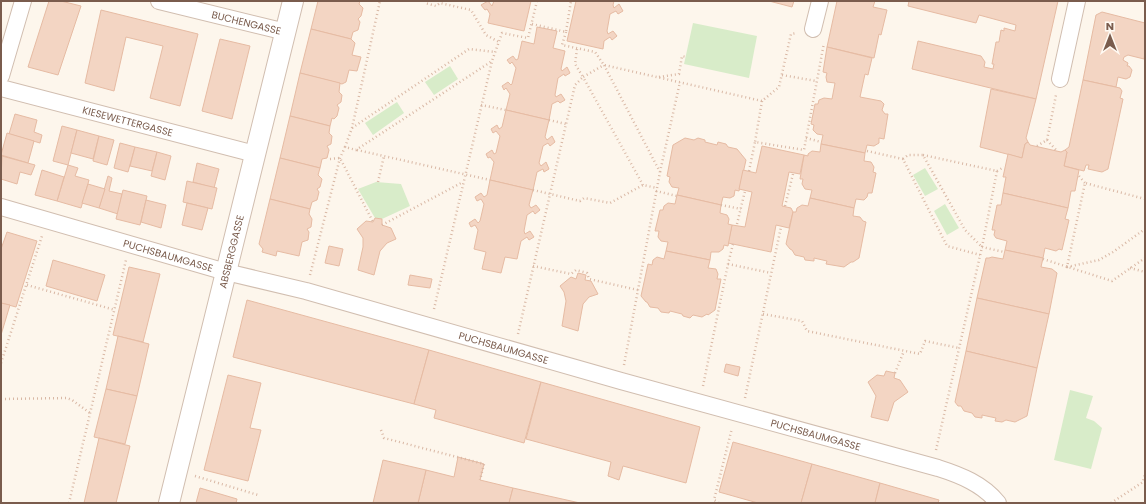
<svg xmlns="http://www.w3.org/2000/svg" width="1146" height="504" font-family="Poppins,sans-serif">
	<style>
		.green { fill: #d8ecc9 }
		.building { fill: #f3d5c3; stroke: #e6bba3 }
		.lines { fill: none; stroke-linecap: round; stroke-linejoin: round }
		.minor-casing { stroke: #d1beb0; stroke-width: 18 }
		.tertiary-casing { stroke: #d1beb0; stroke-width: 22 }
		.path { stroke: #d9b8a5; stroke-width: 2.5; stroke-dasharray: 1 3; stroke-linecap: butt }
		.minor { stroke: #fff; stroke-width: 16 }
		.tertiary { stroke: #fff; stroke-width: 20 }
		.labels { text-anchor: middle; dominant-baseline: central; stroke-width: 3.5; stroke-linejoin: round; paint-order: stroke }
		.street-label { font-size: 10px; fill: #7a5c4d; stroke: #fffaf3 }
	</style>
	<rect width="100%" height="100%" fill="#fdf6ec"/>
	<!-- green -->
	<g class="green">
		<polygon points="693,23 757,36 749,78 684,64"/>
		<polygon points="450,66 458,79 434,95 425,82"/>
		<polygon points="397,102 404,113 373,135 365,123"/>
		<polygon points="925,168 938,189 925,196 913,175"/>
		<polygon points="376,182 401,184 410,206 382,219 375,218 358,189"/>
		<polygon points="945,204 959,228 947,235 934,211"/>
		<polygon points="1070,390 1093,396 1086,418 1094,421 1102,428 1091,469 1054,460"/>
	</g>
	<!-- building -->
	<g class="building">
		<polygon points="49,1 61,1 81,6 58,75 28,67"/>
		<polygon points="318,1 360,1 359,4 363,8 361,16 358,19 360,22 358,30 353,32 351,39 311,29"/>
		<polygon points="488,1 492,6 494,1 531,1 524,31 488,23 490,14 487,9 485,10 481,5"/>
		<polygon points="576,1 614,1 613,5 614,8 619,4 623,11 618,14 616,11 610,14 607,31 608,34 613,31 617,36 612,40 610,37 604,41 603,49 567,41"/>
		<polygon points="769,1 794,1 792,7"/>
		<polygon points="837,1 875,1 873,7 887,10 881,35 879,34 874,58 827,47"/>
		<polygon points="909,1 1058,1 1036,99 912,69 918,41 981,56 985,62 984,67 993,69 994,64 992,64 996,42 999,42 1001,30 1004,31 1004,28 1015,31 1016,25 979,15 976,23 908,6"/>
		<polygon points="101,10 198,34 180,106 150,98 163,46 126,37 114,91 85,83"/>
		<polygon points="1102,12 1145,23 1145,53 1144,59 1128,55 1124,57 1123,60 1128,63 1127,66 1129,66 1132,70 1130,77 1126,79 1118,77 1116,87 1083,80 1096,15"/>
		<polygon points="537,27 557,31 553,48 565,51 561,69 562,71 567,67 570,73 565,76 564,74 558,78 555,95 556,97 561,94 565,100 560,103 558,101 552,104 549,120 506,110 510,94 506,88 504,90 502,86 508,82 511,85 512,84 516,68 512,62 510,64 507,60 513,56 516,60 518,59 522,41 534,44"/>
		<polygon points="311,29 351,39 355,43 352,55 361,57 357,71 349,70 346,82 342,84 300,73"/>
		<polygon points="220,39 250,46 232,119 202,111"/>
		<polygon points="827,47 872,58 868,75 865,74 860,97 881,101 884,104 882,110 885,114 888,114 884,139 879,138 879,143 874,146 867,145 865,153 821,144 823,135 817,134 813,130 814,125 811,124 815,104 818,104 819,100 824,98 832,99 835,83 827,82 826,77 827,73 823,72"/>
		<polygon points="300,73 340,83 339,92 342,95 341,102 337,105 339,108 337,116 334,119 332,118 330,126 290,116"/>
		<polygon points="1083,80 1120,88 1122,91 1120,98 1123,99 1108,169 1102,172 1088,169 1089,165 1086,165 1084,171 1064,166 1067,152 1065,150 1069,147"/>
		<polygon points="991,89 1036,99 1026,138 1028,142 1025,144 1022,158 980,147"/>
		<polygon points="506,110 549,120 545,137 547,140 552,136 555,142 550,146 548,143 543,146 539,163 541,166 546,162 549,169 544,172 543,169 537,172 533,190 490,180 494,162 490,157 488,158 486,154 492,150 494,154 496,153 500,136 496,131 493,133 491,129 497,125 499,129 502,127"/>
		<polygon points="15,114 37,120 34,132 42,135 40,143 9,134"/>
		<polygon points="290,116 330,126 329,133 332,136 331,144 327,146 329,150 327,158 322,159 320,168 280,158"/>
		<polygon points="62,126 77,130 68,165 53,161"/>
		<polygon points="77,130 99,136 93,159 71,153"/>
		<polygon points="7,133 34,141 28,163 1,155"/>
		<polygon points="99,136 114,140 107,165 93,161"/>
		<polygon points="685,138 694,140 698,138 705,140 705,142 717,145 718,142 726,144 728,147 737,149 746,160 739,191 735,190 734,196 730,198 723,197 721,205 677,195 679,188 672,187 669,182 670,177 667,176 673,145"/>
		<polygon points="1028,142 1030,145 1061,152 1065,150 1067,152 1064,166 1079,170 1075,191 1071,191 1068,208 1003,193 1006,177 1003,177 1008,154 1022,158 1025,144"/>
		<polygon points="120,143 135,147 128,172 114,168"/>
		<polygon points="821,144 865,153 864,161 871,162 874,167 873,172 876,173 872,193 868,193 867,197 864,200 856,199 854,208 810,198 812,190 805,189 802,184 803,179 800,179 804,155 808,156 808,154 812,151 820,152"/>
		<polygon points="762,146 804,155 800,174 789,172 782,206 791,208 793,212 789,228 776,225 771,252 728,243 732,225 745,227 752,192 739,189 743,170 756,173"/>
		<polygon points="135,147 157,152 152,171 130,166"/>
		<polygon points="157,152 171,156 165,180 151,176"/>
		<polygon points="2,156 35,165 31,175 20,172 17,184 1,179"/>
		<polygon points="280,158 320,168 318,175 322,179 320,187 317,189 319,192 317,200 312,202 310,209 270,199"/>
		<polygon points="197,163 219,169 214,188 193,182"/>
		<polygon points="68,165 78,168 75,176 89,180 81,208 57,201"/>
		<polygon points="42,170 64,177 57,201 35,195"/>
		<polygon points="108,176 112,178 109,191 122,194 118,214 99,208"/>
		<polygon points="490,180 533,190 529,205 531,208 536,205 540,210 535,214 533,211 527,215 524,231 525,234 530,231 534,237 529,240 527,237 521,241 517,259 505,257 501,273 482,269 486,252 474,249 478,230 475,225 471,227 469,223 475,219 478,223 480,221 484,204 481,199 477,201 475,197 481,193 484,197 487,195"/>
		<polygon points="187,181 217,188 212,209 183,202"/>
		<polygon points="88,184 105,189 99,208 82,203"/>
		<polygon points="123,190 147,196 140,225 116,219"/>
		<polygon points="1003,193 1068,208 1065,219 1069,220 1062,250 1059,249 1056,251 1045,248 1043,258 1005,250 1007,241 996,238 994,235 995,230 992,230 997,205 1001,205"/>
		<polygon points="677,195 721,205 720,213 727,215 729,219 728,224 732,225 728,246 724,245 723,249 719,252 711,252 710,260 666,251 668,242 661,241 658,237 659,231 655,231 660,210 663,210 664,206 668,203 675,204"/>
		<polygon points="810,198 854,208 853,216 860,217 863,221 866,222 859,258 853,262 851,262 844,267 826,264 827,261 814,258 814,261 805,260 804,257 795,255 792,250 790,249 786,244 793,212 796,212 797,208 802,205 808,206"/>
		<polygon points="270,199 310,209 309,214 312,219 311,227 307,229 309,232 308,240 302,242 299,256 277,251 276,256 262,252 263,249 259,244"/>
		<polygon points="146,200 166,205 161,228 141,222"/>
		<polygon points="187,203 208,208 202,230 182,225"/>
		<polygon points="375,218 382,219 382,225 391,228 396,239 387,243 380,251 374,275 358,270 363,247 363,238 357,229 366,221 373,222"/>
		<polygon points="7,232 37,241 16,307 1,303 1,249"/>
		<polygon points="329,246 343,249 339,266 325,263"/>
		<polygon points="1005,250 1043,258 1041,267 1052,269 1057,273 1049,314 977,298 986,258 989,258 992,257 1003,259"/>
		<polygon points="666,251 710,260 708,268 716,269 718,274 717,279 721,279 715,310 708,315 707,314 702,317 693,315 690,318 683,316 682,314 670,311 669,313 661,312 658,308 650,307 647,302 646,302 641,296 648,264 652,265 653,260 657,257 664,259"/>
		<polygon points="53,260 105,275 97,301 46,286"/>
		<polygon points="129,267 160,274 143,342 113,335"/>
		<polygon points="578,273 586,275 585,280 591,281 598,294 589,297 583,304 578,331 562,326 566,301 564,292 560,286 571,277 576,279"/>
		<polygon points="410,275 432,279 430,288 408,285"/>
		<polygon points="977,298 1049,314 1037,368 966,351"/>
		<polygon points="247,300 429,350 414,404 233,357"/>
		<polygon points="1,303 10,305 1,335"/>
		<polygon points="118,336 149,344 137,396 106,389"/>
		<polygon points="429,350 541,382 524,443 434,418 436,410 414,404"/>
		<polygon points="966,351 1037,368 1027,416 1015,422 1006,420 1002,422 995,421 996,418 982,415 982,418 975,417 972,413 964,411 961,406 958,406 955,402"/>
		<polygon points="726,364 740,367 738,376 724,372"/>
		<polygon points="886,371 895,373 894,378 900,380 908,392 894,402 888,421 871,417 876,396 868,382 877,375 884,376"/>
		<polygon points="228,375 261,383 250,428 261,430 248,481 204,470"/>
		<polygon points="541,382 700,427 686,483 623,466 619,480 608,476 611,462 526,439"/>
		<polygon points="106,389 137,396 125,444 94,437"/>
		<polygon points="99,438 130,446 116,503 84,503"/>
		<polygon points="733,442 812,464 801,503 758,503 719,492"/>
		<polygon points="458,457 484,464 480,480 513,488 509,503 418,503 426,470 454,477"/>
		<polygon points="383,460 426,470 418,503 373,503"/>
		<polygon points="812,464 880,483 875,503 801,503"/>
		<polygon points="880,483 939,500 938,503 875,503"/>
		<polygon points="200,488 237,499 236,503 196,503"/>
		<polygon points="513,488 580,503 509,503"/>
	</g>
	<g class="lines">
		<defs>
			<g id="minor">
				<path id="s1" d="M 159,1 L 286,32"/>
				<polyline points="813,29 820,1"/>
				<polyline points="1,76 23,1"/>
				<polyline points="1060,79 1077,1"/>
				<path id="s2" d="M 1,88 L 255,154"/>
				<path id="s3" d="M 1,207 L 226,272 L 306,291 L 621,381 L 938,468 C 960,475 983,484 998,503"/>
			</g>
			<g id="tertiary">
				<path id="s4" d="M 169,503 L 293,1"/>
			</g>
		</defs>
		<!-- minor casing -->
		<use href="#minor" class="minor-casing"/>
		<!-- tertiary casing -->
		<use href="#tertiary" class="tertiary-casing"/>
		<!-- path -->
		<g class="path">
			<polyline points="425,1 425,3 436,6 440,3 471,10 486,35 499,42"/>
			<polyline points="532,24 566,32 571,1"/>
			<polyline points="566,32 562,45 595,52 604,65 762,101 779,87 791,34 797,33"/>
			<polyline points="782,75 816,81"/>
			<polyline points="659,77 679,74 682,56 686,57"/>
			<polyline points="762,101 755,142 804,150 824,43"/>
			<polyline points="481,105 506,110"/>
			<polyline points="549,120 566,124"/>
			<polyline points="352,128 469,49 495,52"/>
			<polyline points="806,138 821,142"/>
			<polyline points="1047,140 1056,150"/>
			<polyline points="1037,146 1047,140 1056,95"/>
			<polyline points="345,147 352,128 380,1"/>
			<polyline points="357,150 490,180"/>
			<polyline points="867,151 903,159 947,246 980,255"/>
			<polyline points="923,155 997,171 982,247"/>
			<polyline points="330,159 340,158 373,222"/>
			<polyline points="903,159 908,155 923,155 965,230 982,247"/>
			<polyline points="749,171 755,142"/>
			<polyline points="997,171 1004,167"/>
			<polyline points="660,172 680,82"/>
			<polyline points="1079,176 1085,183"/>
			<polyline points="378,182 384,156"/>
			<polyline points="533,190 580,201 584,198 610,203 643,185 657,188"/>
			<polyline points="656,191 677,196"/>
			<polyline points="1145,199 1085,183 1067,267 1099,260 1113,252 1145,229"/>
			<polyline points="721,205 741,209"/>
			<polyline points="785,206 793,174"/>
			<polyline points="737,224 745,191"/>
			<polyline points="382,225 463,182"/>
			<polyline points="1043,259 1112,281 1145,258"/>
			<polyline points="728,264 771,273"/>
			<polyline points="533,266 571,274 576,270 587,273 589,279 638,290"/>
			<polyline points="1130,268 1145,272"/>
			<polyline points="310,275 340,158 345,147 356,150 492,61 502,33 528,38 537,1"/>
			<polyline points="27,285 115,310"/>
			<polyline points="434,309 492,61"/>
			<polyline points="763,314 802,321 807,331 920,354 925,341 959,348"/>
			<polyline points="518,334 575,85 583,77 575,64 577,49"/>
			<polyline points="1,363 42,236"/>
			<polyline points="624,365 660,172 604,65 583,77 643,185"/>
			<polyline points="895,373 904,351"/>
			<polyline points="703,386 728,264 733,244"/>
			<polyline points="745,398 781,227"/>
			<polyline points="1,399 67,398 72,400 90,413"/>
			<polyline points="381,430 384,438 484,464 480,480"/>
			<polyline points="936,450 982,247 1004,252"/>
			<polyline points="195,476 258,495"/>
			<polyline points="69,503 126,260"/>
			<polyline points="719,503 714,500 732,428"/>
			<polyline points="1111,503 1143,482 1145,474"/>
		</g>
		<!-- minor -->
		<use href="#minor" class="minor"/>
		<!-- tertiary -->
		<use href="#tertiary" class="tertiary"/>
	</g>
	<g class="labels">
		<!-- street labels -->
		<g class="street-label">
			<text stroke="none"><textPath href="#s1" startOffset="90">BUCHENGASSE</textPath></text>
			<text stroke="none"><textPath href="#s2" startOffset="131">KIESEWETTERGASSE</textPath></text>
			<text stroke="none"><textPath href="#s4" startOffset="259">ABSBERGGASSE</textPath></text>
			<text stroke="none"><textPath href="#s3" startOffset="174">PUCHSBAUMGASSE</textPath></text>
			<text stroke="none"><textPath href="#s3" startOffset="522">PUCHSBAUMGASSE</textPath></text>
			<text stroke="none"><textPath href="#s3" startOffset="846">PUCHSBAUMGASSE</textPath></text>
		</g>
	</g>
	<!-- border -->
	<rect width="1146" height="504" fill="none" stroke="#7a5c4d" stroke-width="4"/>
	<!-- north arrow -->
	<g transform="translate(1110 36)" stroke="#fffaf3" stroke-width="3" paint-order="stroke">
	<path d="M0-3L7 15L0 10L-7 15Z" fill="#7a5c4d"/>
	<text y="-6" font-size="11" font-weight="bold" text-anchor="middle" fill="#7a5c4d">N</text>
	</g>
</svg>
